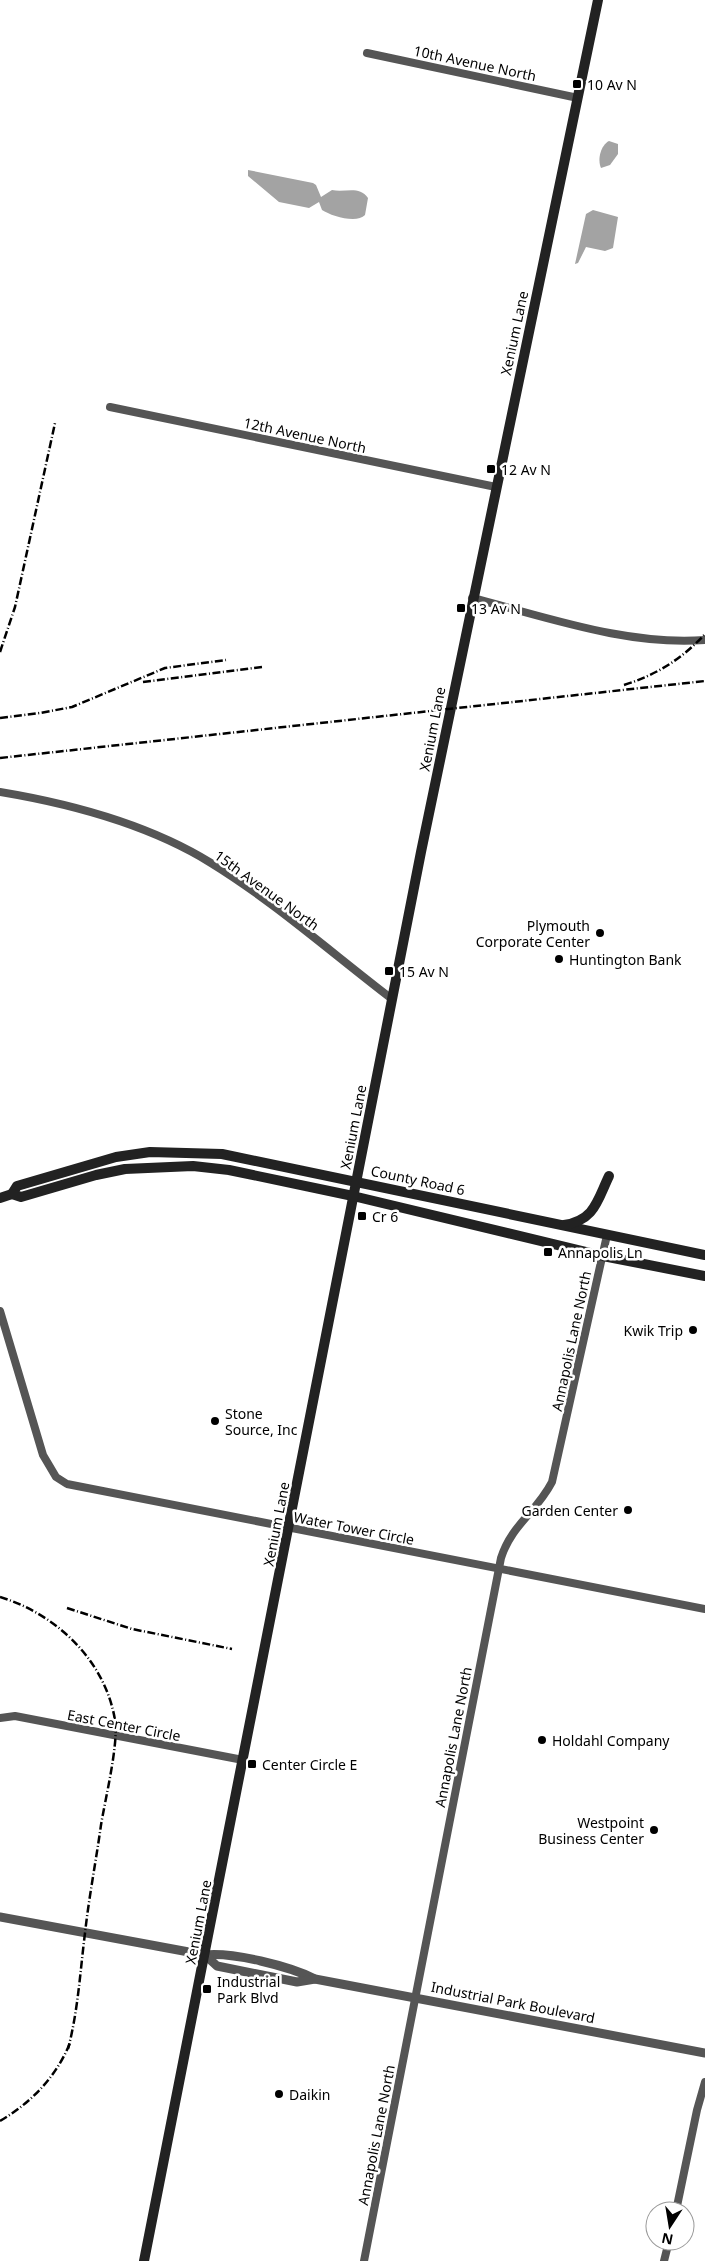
<svg xmlns="http://www.w3.org/2000/svg" width="705" height="2261" font-family="'Noto Sans',sans-serif">
	<style>
		.water { fill: #a3a3a3 }
		.lines { fill: none; stroke-linecap: round; stroke-linejoin: round }
		.minor { stroke: #555; stroke-width: 8 }
		.tertiary { stroke: #555; stroke-width: 9 }
		.secondary { stroke: #222; stroke-width: 10 }
		.rail { stroke: #000; stroke-width: 2.5; stroke-dasharray: 8 2.5 1 2.5; stroke-linecap: butt }
		.poi-dot { fill: #000; stroke: #fff; stroke-width: 2 }
		.labels { text-anchor: middle; dominant-baseline: central; stroke-width: 5; stroke-linejoin: round; paint-order: stroke }
		.street-label { font-size: 14px; fill: #000; stroke: #fff }
		.poi-label { font-size: 14px; fill: #000; stroke: #fff; text-anchor: start }
	</style>
	<rect width="100%" height="100%" fill="#fff"/>
	<!-- water -->
	<g class="water">
		<path d="M 609,141 L 618,144 L 618,154 L 610,165 L 601,168 C 597,159 601,145 609,141 Z"/>
		<path d="M 248,170 L 313,183 L 316,185 L 321,197 L 332,190 C 345,193 359,185 368,198 L 365,215 C 357,224 331,216 322,210 L 319,202 L 309,208 L 279,202 L 248,176 Z"/>
		<polygon points="593,210 618,217 613,248 605,251 586,247 578,263 575,264 586,214"/>
	</g>
	<g class="lines">
		<!-- minor -->
		<g class="minor">
			<polyline points="367,53 578,98"/>
			<polyline points="110,407 496,487"/>
			<path d="M 472,598 C 547,617 627,646 705,640"/>
			<path d="M 0,792 C 72,804 148,824 211,863 C 273,901 333,954 392,999"/>
			<polyline points="0,1311 43,1455 56,1477 67,1484 705,1609"/>
			<polyline points="0,1718 15,1716 243,1760"/>
			<polyline points="676,2211 697,2110 705,2082"/>
			<path d="M 364,2261 L 501,1558 C 512,1524 536,1513 552,1482 L 607,1235"/>
			<polyline points="664,2261 669,2241"/>
		</g>
		<!-- tertiary -->
		<g class="tertiary">
			<path d="M 0,1917 L 205,1955 C 233,1952 289,1966 315,1979 L 705,2053"/>
			<polyline points="205,1955 217,1966 297,1982 315,1979"/>
		</g>
		<!-- secondary -->
		<g class="secondary">
			<polyline points="12,1194 17,1186 116,1157 150,1152 222,1154 705,1255"/>
			<polyline points="0,1198 12,1194 21,1197 96,1175 125,1169 193,1166 229,1170 353,1196 603,1256 705,1276"/>
			<path d="M 564,1225 C 595,1220 597,1201 609,1176"/>
			<polyline points="144,2261 421,852 598,0"/>
		</g>
		<!-- rail -->
		<g class="rail">
			<polyline points="0,652 15,607 55,423"/>
			<polyline points="143,682 262,667"/>
			<path d="M 624,685 C 656,675 682,659 705,634"/>
			<polyline points="0,718 40,713 72,707 165,668 226,660"/>
			<polyline points="0,758 705,681"/>
			<path d="M 0,1597 C 56,1614 105,1660 115,1720 C 119,1743 105,1800 101,1825 C 96,1861 89,1897 85,1933 C 80,1973 78,2011 68,2049"/>
			<polyline points="67,1608 132,1629 232,1649"/>
			<path d="M 0,2121 C 32,2102 56,2077 70,2043"/>
		</g>
	</g>
	<!-- markers -->
	<g class="poi-dot">
		<rect x="572" y="79" width="10" height="10" rx="2.5"/>
		<rect x="486" y="464" width="10" height="10" rx="2.5"/>
		<rect x="456" y="603" width="10" height="10" rx="2.5"/>
		<circle cx="600" cy="933" r="5"/>
		<circle cx="559" cy="959" r="5"/>
		<rect x="384" y="966" width="10" height="10" rx="2.5"/>
		<rect x="357" y="1211" width="10" height="10" rx="2.5"/>
		<rect x="543" y="1247" width="10" height="10" rx="2.5"/>
		<circle cx="693" cy="1330" r="5"/>
		<circle cx="215" cy="1421" r="5"/>
		<circle cx="628" cy="1510" r="5"/>
		<circle cx="542" cy="1740" r="5"/>
		<rect x="247" y="1759" width="10" height="10" rx="2.5"/>
		<circle cx="654" cy="1830" r="5"/>
		<rect x="202" y="1984" width="10" height="10" rx="2.5"/>
		<circle cx="279" cy="2094" r="5"/>
	</g>
	<g class="labels">
		<!-- street labels -->
		<g class="street-label">
			<text transform="translate(475 63) rotate(12)">10th Avenue North</text>
			<text transform="translate(514 333) rotate(-78)">Xenium Lane</text>
			<text transform="translate(305 435) rotate(12)">12th Avenue North</text>
			<text transform="translate(432 729) rotate(-79)">Xenium Lane</text>
			<text transform="translate(267 890) rotate(36)">15th Avenue North</text>
			<text transform="translate(353 1127) rotate(-79)">Xenium Lane</text>
			<text transform="translate(418 1180) rotate(12)">County Road 6</text>
			<text transform="translate(571 1341) rotate(-78)">Annapolis Lane North</text>
			<text transform="translate(276 1524) rotate(-79)">Xenium Lane</text>
			<text transform="translate(354 1528) rotate(11)">Water Tower Circle</text>
			<text transform="translate(124 1725) rotate(11)">East Center Circle</text>
			<text transform="translate(453 1737) rotate(-79)">Annapolis Lane North</text>
			<text transform="translate(198 1922) rotate(-79)">Xenium Lane</text>
			<text transform="translate(513 2002) rotate(11)">Industrial Park Boulevard</text>
			<text transform="translate(376 2135) rotate(-79)">Annapolis Lane North</text>
		</g>
		<!-- poi labels -->
		<g class="poi-label">
			<text x="587" y="84">10 Av N</text>
			<text x="501" y="469">12 Av N</text>
			<text x="471" y="608">13 Av N</text>
			<text x="590" y="925" text-anchor="end">Plymouth<tspan x="590" dy="16">Corporate Center</tspan></text>
			<text x="569" y="959">Huntington Bank</text>
			<text x="399" y="971">15 Av N</text>
			<text x="372" y="1216">Cr 6</text>
			<text x="558" y="1252">Annapolis Ln</text>
			<text x="683" y="1330" text-anchor="end">Kwik Trip</text>
			<text x="225" y="1413">Stone<tspan x="225" dy="16">Source, Inc</tspan></text>
			<text x="618" y="1510" text-anchor="end">Garden Center</text>
			<text x="552" y="1740">Holdahl Company</text>
			<text x="262" y="1764">Center Circle E</text>
			<text x="644" y="1822" text-anchor="end">Westpoint<tspan x="644" dy="16">Business Center</tspan></text>
			<text x="217" y="1981">Industrial<tspan x="217" dy="16">Park Blvd</tspan></text>
			<text x="289" y="2094">Daikin</text>
		</g>
	</g>
	<!-- north arrow -->
	<g transform="translate(670 2226) rotate(192)"><circle r="24" fill="#ffffff" stroke="#999999"/>
	<path d="M0-4L9 19L0 12L-9 19Z" fill="#000000"/>
	<text y="-8" font-size="14" font-weight="bold" text-anchor="middle" fill="#000000">N</text>
	</g>
</svg>
